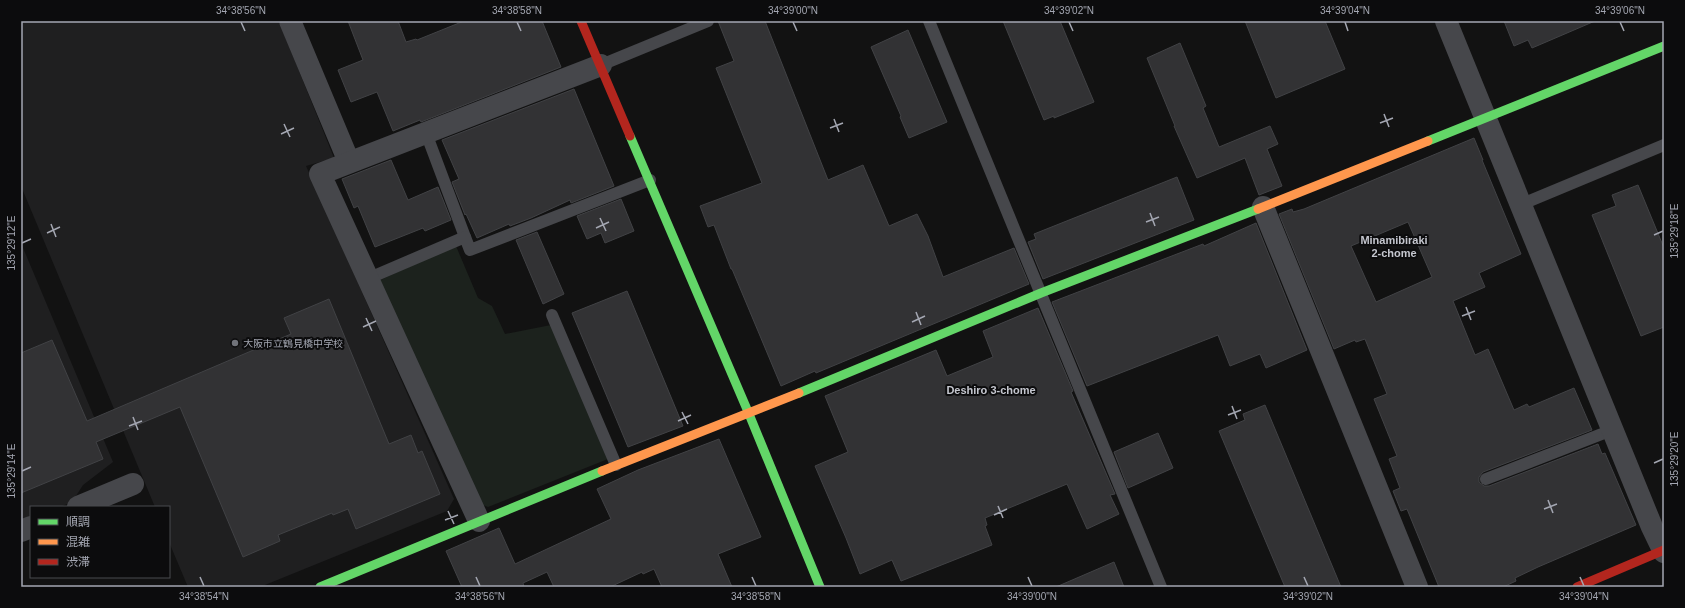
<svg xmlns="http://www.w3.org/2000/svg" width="1685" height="608" font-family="Arial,'Noto Sans JP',sans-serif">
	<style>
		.built { fill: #1f1f20 }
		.green { fill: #1c221d }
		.building { fill: #323234; stroke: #414245; fill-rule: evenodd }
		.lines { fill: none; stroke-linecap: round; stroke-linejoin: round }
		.lane { stroke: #46474b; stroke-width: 12 }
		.street { stroke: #46474b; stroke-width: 22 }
		.fast { stroke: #63d668; stroke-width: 9 }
		.slow { stroke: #ff974d; stroke-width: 9 }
		.jam { stroke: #b3261e; stroke-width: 9 }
		.ticks { fill: none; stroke: #a4a7b2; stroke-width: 1.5 }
		.poi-dot { fill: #71737a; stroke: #0c0c0d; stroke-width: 1.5 }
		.labels { text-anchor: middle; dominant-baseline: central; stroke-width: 4; stroke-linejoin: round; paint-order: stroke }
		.poi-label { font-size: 10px; fill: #a4a7b2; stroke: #0c0c0d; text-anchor: start }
		.neighbourhood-label { font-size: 11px; font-weight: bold; fill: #c4c6ce; stroke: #0c0c0d }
		.neatline { fill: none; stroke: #a4a7b2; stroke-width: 1.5 }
		.ticks-label { font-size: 10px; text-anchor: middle; fill: #a4a7b2 }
	</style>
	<rect width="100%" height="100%" fill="#121212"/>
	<!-- built -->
	<g class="built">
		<polygon points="21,21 279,21 334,158 306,166 454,499 447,511 260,587 188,587 169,542 169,507 155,507 21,186"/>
		<polygon points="21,243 113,462 83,485 72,502 60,507 31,507 31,519 21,523"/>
	</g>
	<!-- green -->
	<polygon class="green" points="456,246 478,298 492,306 505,334 551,325 608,459 488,507 477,503 380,280"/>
	<!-- building -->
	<g class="building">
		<polygon points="348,21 398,21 406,42 416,39 417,40 464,21 542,21 561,67 421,122 420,120 393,131 377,92 351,102 338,70 363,60"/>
		<polygon points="718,21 765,21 828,180 863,165 889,226 917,214 928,236 943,277 1014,248 1029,284 816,373 815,371 781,386 732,269 731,269 714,225 708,227 700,206 762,183 716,68 734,61"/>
		<polygon points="1003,21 1060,21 1094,102 1054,118 1054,116 1044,120"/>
		<polygon points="1245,21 1325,21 1345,69 1276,98"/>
		<polygon points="1504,21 1595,21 1532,48 1528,40 1514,46"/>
		<polygon points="908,30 947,122 909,138 900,117 901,116 871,47"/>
		<polygon points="1180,43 1206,106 1203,108 1219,147 1270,126 1278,144 1267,149 1282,186 1259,195 1245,158 1197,178 1174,126 1175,126 1147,58"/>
		<polygon points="574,89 614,186 571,203 570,200 531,218 510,226 509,224 477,238 466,214 465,215 452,182 459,179 442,140"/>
		<path d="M 1474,138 L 1483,160 L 1482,160 L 1521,254 L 1479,273 L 1485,287 L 1453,301 L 1475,355 L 1488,349 L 1514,410 L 1527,404 L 1529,407 L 1574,388 L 1592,430 L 1483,472 L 1479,477 L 1479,482 L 1484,486 L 1489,486 L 1598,444 L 1602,454 L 1605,453 L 1636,525 L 1538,567 L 1515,578 L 1516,581 L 1503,587 L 1439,587 L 1407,509 L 1401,511 L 1393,491 L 1400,488 L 1389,459 L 1397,456 L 1374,399 L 1387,394 L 1365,339 L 1356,342 L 1355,340 L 1334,349 L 1279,214 L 1292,209 L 1293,212 L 1304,209 ZM 1408,222 L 1432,277 L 1376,302 L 1351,246 Z"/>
		<polygon points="391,160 408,200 438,187 451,220 425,231 423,228 375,247 358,206 354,208 342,179"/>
		<polygon points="1177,177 1194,220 1043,279 1028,242 1036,239 1034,234"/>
		<polygon points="1638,185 1664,248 1664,327 1641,336 1592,215 1616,206 1612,195"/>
		<polygon points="621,199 634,231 605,243 601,233 587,239 577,216"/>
		<polygon points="1256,223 1307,350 1266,368 1260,354 1230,366 1218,335 1087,386 1052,302 1203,244 1204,246"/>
		<polygon points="537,232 564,294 543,304 516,240"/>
		<polygon points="627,291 683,426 628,447 572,313"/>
		<polygon points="329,299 389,444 411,435 418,453 422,451 440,494 356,529 348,509 333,515 332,513 278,535 280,541 243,557 180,407 96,442 103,459 21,493 21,353 52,340 87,421 291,334 284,318"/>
		<polygon points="1038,308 1073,391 1071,392 1115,494 1110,495 1119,514 1087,529 1067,484 985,518 987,525 985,526 992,545 901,581 892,560 860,574 846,538 815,466 848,452 825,396 936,350 947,376 993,357 983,331"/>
		<polygon points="1265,405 1341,587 1285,587 1219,431 1245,420 1243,414"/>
		<polygon points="1158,433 1173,468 1128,488 1114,452"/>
		<polygon points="719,439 761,537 718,554 732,587 662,587 654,569 643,574 642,572 610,587 554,587 547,572 523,583 524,587 462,587 446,551 499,528 515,564 611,519 597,489 638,470"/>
		<polygon points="1114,562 1124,587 1056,587"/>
	</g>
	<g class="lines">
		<!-- lane -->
		<g class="lane">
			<polyline points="929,21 1161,587"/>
			<polyline points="601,65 708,21"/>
			<polyline points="426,133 465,237"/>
			<polyline points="1520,205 1664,145"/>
			<polyline points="367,279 465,237 470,250 650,180"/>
			<polyline points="552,315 616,465"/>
			<polyline points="1486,479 1612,430"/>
		</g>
		<!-- street -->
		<g class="street">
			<polyline points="290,21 349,162"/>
			<polyline points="1446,21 1652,527 1664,552"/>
			<polyline points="1263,207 1417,587"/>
			<polyline points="78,507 133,484"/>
			<polyline points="479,521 320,174 601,65"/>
			<polyline points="21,531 31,527"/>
		</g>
		<!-- fast -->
		<g class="fast">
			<polyline points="630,136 749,414 820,587"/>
			<polyline points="1428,141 1664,46"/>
			<polyline points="799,393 1041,293 1258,209"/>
			<polyline points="320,587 602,471"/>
		</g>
		<!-- slow -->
		<g class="slow">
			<polyline points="1258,209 1428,141"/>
			<polyline points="602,471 799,393"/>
		</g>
		<!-- jam -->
		<g class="jam">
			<polyline points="581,21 630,136"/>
			<polyline points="1577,587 1664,550"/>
		</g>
	</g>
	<!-- ticks -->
	<path class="ticks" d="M 241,22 L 245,31M 517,22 L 521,31M 793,22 L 797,31M 1069,22 L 1073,31M 1345,22 L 1348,31M 1620,22 L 1624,31M 1384,114 L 1389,127M 834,119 L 839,132M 1380,123 L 1393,118M 284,124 L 290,137M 830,128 L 843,123M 281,134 L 294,128M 1150,213 L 1155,226M 600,218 L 606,231M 1146,222 L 1159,217M 51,224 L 56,237M 596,228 L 609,222M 47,233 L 60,227M 1654,235 L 1663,231M 22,243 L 31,239M 1466,307 L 1471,320M 916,312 L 921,325M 1462,316 L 1475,311M 366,318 L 372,331M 912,322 L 925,316M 363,327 L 376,321M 1232,406 L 1237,419M 682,412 L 688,424M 1228,415 L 1241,410M 133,417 L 138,430M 678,421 L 691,415M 129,426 L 142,421M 1654,463 L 1663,459M 22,471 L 31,467M 1548,500 L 1553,513M 998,506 L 1003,518M 1544,509 L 1557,504M 448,511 L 454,524M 994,515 L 1007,509M 445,520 L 458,515M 200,577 L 204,586M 476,577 L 480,586M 752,577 L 756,586M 1028,577 L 1032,586M 1304,577 L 1308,586M 1580,577 L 1584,586"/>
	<!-- markers -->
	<circle class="poi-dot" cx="235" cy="343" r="4"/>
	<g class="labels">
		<!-- poi labels -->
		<g class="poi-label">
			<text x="243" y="343">大阪市立鶴見橋中学校</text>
		</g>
		<!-- neighbourhood labels -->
		<g class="neighbourhood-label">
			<text x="1394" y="240">Minamibiraki<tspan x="1394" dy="13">2-chome</tspan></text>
			<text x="991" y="390">Deshiro 3-chome</text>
		</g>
	</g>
	<!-- border -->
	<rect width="1685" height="608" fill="none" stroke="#0c0c0d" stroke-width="44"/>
	<!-- legend -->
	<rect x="30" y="506" width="140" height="72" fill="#0c0c0d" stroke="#494a4f"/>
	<rect x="38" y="519" width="20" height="6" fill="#63d668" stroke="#494a4f"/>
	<text x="66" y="526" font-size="12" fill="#a4a7b2">順調</text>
	<rect x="38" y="539" width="20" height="6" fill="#ff974d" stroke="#494a4f"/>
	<text x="66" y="546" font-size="12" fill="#a4a7b2">混雑</text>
	<rect x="38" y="559" width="20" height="6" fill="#b3261e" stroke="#494a4f"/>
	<text x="66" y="566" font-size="12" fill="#a4a7b2">渋滞</text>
	<rect x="22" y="22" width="1641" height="564" class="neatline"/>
	<g class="ticks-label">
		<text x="241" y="14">34°38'56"N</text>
		<text x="517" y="14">34°38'58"N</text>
		<text x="793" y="14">34°39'00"N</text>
		<text x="1069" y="14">34°39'02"N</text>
		<text x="1345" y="14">34°39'04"N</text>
		<text x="1620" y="14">34°39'06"N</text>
		<text transform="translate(1674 231) rotate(-90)" y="4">135°29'18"E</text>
		<text transform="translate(11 243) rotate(-90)" y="4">135°29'12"E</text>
		<text transform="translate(1674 459) rotate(-90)" y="4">135°29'20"E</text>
		<text transform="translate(11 471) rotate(-90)" y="4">135°29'14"E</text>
		<text x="204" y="600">34°38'54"N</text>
		<text x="480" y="600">34°38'56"N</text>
		<text x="756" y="600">34°38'58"N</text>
		<text x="1032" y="600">34°39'00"N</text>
		<text x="1308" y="600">34°39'02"N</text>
		<text x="1584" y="600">34°39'04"N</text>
	</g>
</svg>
